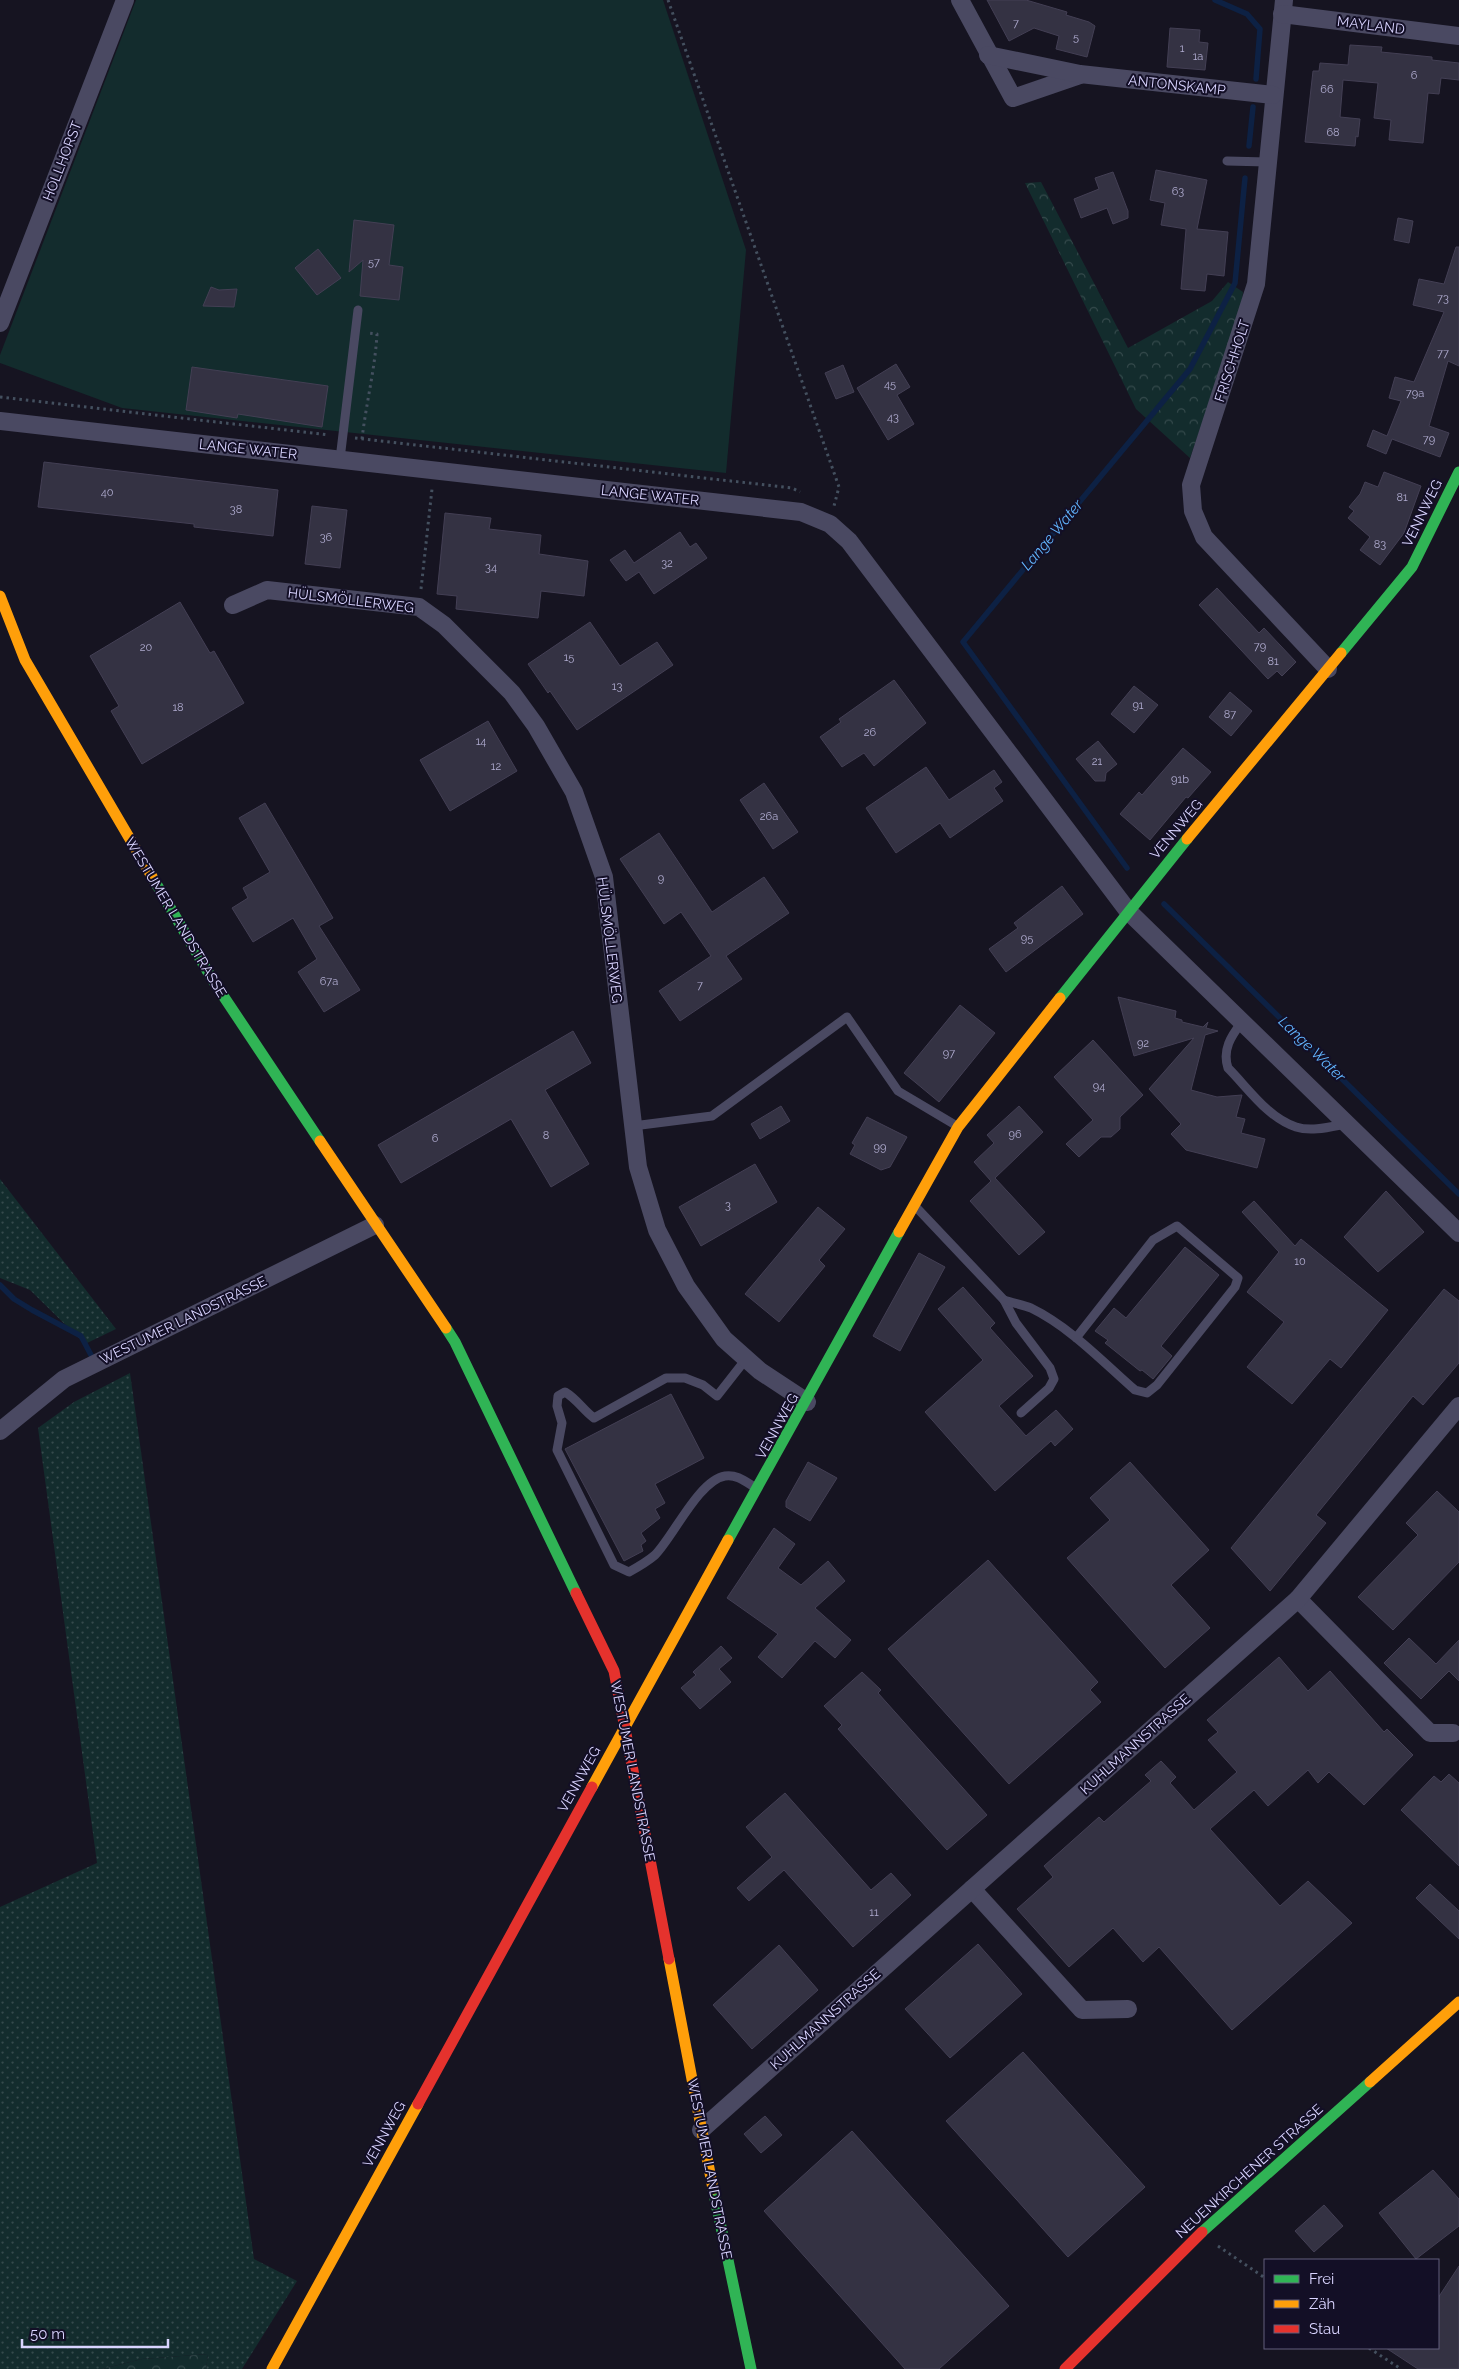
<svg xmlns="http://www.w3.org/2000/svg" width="1459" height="2369" font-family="Raleway,sans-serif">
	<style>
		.grass { fill: url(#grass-dots) }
		.forest { fill: url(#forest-crowns) }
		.pitch { fill: #132c2d }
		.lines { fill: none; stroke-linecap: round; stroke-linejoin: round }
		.stream { stroke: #0d2144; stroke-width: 5.5 }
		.building { fill: #343243; stroke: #433f54 }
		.path { stroke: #44505f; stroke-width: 3; stroke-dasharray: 2.5 4; stroke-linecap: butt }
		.lane { stroke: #4a4962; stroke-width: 9 }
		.street { stroke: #4a4962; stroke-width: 18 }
		.fast { stroke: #30b455; stroke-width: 11 }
		.slow { stroke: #ff9f0a; stroke-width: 11 }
		.jam { stroke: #e5322d; stroke-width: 11 }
		.labels { text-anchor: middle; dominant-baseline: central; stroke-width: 4; stroke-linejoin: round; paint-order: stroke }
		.number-label { font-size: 11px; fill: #b0acd0 }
		.street-label { font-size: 14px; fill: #d9d4ff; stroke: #130f26 }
		.water-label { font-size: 15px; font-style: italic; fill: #62b6ff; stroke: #130f26 }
	</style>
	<defs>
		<pattern id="grass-dots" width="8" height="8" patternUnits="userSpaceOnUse" patternTransform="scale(1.25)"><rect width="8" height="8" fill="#132c2d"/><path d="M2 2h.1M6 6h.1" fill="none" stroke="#354a4c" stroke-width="1.8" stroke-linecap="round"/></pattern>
		<pattern id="forest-crowns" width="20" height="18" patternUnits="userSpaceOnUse" patternTransform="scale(1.25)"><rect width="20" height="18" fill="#132c2d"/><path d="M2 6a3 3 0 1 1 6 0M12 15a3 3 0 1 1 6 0" fill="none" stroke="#354a4c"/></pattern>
	</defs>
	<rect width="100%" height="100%" fill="#161421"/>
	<!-- grass -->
	<g class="grass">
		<polygon points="0,1179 116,1329 85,1344 30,1290 0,1278"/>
		<polygon points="130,1373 254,2259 297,2281 242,2369 206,2369 208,2354 142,2359 102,2369 0,2369 0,1907 97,1863 38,1428 74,1402"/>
	</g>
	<!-- forest -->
	<g class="forest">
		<polygon points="1041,182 1128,348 1212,301 1228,282 1243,292 1240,315 1190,458 1136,409 1025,183"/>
		<polygon points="208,2354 206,2369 102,2369 142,2359"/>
	</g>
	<!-- pitch -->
	<polygon class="pitch" points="136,0 663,0 746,250 726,473 122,408 0,363 0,355"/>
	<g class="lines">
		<!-- stream -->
		<g class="stream">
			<polyline points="1215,0 1247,14 1260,29 1256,79"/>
			<polyline points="1249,146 1253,107"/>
			<polyline points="1127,868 963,642 1190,369 1235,283 1245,178"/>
			<polyline points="1164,904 1459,1194"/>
			<polyline points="0,1285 14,1299 32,1310 81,1336 91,1355"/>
		</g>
	</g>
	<!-- building -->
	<g class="building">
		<polygon points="987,0 1026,0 1067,12 1066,15 1089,22 1095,26 1087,57 1056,49 1059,36 1034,28 1009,41"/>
		<polygon points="1170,28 1200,30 1199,42 1208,43 1205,70 1167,67"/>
		<polygon points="1350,45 1382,47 1381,52 1432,57 1432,60 1459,63 1459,80 1441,78 1439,94 1428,93 1423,143 1389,140 1391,120 1374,118 1378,83 1343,80 1340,117 1360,119 1358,137 1356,136 1355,146 1305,142 1313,71 1319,71 1320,63 1348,65"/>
		<polygon points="1156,170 1207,180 1197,229 1228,232 1224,276 1207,274 1205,291 1181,289 1186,229 1161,225 1165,203 1150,200"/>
		<polygon points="1113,172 1128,211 1128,218 1113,224 1107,208 1081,218 1074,199 1099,189 1095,178"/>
		<polygon points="1398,218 1413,221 1409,243 1394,240"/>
		<polygon points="354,220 394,225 389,265 403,267 399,300 360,296 363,260 349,272"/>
		<polygon points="1456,247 1459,247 1459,366 1448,361 1429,426 1449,433 1440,457 1392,439 1386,454 1367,446 1373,430 1387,436 1401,401 1389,398 1395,377 1414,382 1444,312 1413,305 1419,279 1444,284"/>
		<polygon points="318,249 341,278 317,295 295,268"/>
		<polygon points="211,287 219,290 237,289 234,307 203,306"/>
		<polygon points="896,364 910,387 897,395 914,424 888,440 857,388"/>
		<polygon points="843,365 854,392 836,399 825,373"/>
		<polygon points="192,367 328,386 322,427 238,414 237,418 186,410"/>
		<polygon points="44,462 278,490 273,536 194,527 194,524 38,507"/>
		<polygon points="1384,472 1421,486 1404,533 1380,565 1360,550 1370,537 1348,518 1354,511 1349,507 1360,494 1365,482 1378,487"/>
		<polygon points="312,506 347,510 340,568 305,564"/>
		<polygon points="445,513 491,518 489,529 541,535 539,554 588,561 584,596 541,591 538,618 456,609 457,596 437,594"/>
		<polygon points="680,532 690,547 696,543 707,558 654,594 639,572 626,581 610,560 625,550 634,563"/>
		<polygon points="1217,588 1259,633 1264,628 1296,662 1282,676 1277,671 1268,679 1199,605"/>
		<polygon points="180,602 210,653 214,651 244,703 142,764 111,711 119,706 90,656"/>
		<polygon points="590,622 620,666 657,642 673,665 577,730 550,691 548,693 528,664"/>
		<polygon points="894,680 926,723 874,766 864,753 842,767 820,737 841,722 839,719"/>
		<polygon points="1134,686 1158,705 1134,733 1111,714"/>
		<polygon points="1230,692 1252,711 1231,736 1209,717"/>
		<polygon points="488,721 517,771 450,811 420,760"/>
		<polygon points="1098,741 1117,764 1106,773 1105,781 1095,781 1076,759"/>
		<polygon points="1183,748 1211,772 1188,798 1186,797 1150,840 1120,814 1139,792 1142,795"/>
		<polygon points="926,767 949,800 994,770 1002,782 994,788 1003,801 950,838 940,823 896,853 866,808"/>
		<polygon points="764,783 798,832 773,849 740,800"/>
		<polygon points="265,803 333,918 319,926 360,990 324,1012 298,972 317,959 293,918 253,942 232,908 248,898 243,888 270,872 239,818"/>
		<polygon points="659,833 712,912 764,877 789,913 726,956 742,979 680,1021 659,991 711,956 681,912 664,924 620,859"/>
		<polygon points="1062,886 1083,914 1006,972 989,949 1018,928 1014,923"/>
		<polygon points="1118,997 1176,1011 1175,1018 1182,1020 1182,1022 1203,1027 1208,1022 1206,1028 1218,1031 1205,1035 1191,1090 1217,1097 1242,1095 1236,1117 1245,1119 1241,1133 1265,1139 1257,1168 1186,1150 1171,1134 1181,1124 1149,1089 1194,1038 1134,1056"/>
		<polygon points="960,1005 995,1033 939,1102 904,1073"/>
		<polygon points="573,1031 591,1063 545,1090 589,1164 551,1187 511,1119 401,1183 378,1145"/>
		<polygon points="1093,1040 1143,1095 1120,1117 1120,1129 1111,1137 1101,1137 1079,1157 1066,1144 1093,1120 1054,1077"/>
		<polygon points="781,1106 790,1121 760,1139 751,1124"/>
		<polygon points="1019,1106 1043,1132 995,1178 1045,1232 1019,1255 970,1201 991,1181 974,1162 994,1143 987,1135"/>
		<polygon points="867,1117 907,1137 890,1167 881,1170 850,1154 855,1145 852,1143"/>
		<polygon points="755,1164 777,1202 701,1246 679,1207"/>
		<polygon points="1386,1191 1424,1232 1378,1272 1344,1237"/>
		<polygon points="1254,1201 1295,1246 1301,1239 1388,1310 1341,1368 1330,1359 1292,1404 1247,1367 1284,1322 1247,1292 1279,1252 1242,1212"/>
		<polygon points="818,1207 845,1229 819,1260 825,1266 779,1322 745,1294"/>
		<polygon points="1185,1247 1219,1275 1161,1346 1172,1356 1153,1379 1142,1370 1140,1371 1105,1343 1108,1340 1095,1331 1114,1308 1126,1318"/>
		<polygon points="919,1253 945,1267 900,1351 873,1336"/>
		<polygon points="963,1287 995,1323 990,1328 1033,1376 999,1406 1026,1436 1056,1410 1073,1429 1055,1446 1051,1441 995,1491 925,1412 983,1360 938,1309"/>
		<polygon points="1444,1289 1459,1301 1459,1363 1423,1405 1413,1396 1316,1515 1326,1523 1270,1591 1231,1548"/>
		<polygon points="671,1394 704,1458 655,1484 665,1503 655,1509 660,1518 641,1533 646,1541 641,1545 643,1551 624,1561 565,1449"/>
		<polygon points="808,1462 837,1478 810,1521 786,1507 786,1501"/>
		<polygon points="1130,1462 1209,1550 1171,1585 1210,1628 1165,1668 1067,1558 1110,1520 1090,1498"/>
		<polygon points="1437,1491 1459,1512 1459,1562 1393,1630 1358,1597 1418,1535 1406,1523"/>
		<polygon points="774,1528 795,1544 778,1568 801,1585 828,1561 845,1581 815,1608 851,1640 835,1658 815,1641 782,1678 758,1657 778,1634 727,1598"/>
		<polygon points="988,1560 1098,1682 1090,1690 1101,1702 1009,1784 888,1649"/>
		<polygon points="1409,1638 1436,1664 1459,1640 1459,1681 1449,1671 1421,1699 1384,1663"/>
		<polygon points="721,1646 732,1658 719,1669 731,1682 700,1709 681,1688 696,1675 693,1672"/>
		<polygon points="1279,1657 1308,1691 1330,1671 1384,1732 1387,1729 1413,1755 1364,1805 1329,1772 1318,1783 1308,1770 1268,1806 1254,1790 1210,1829 1280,1906 1308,1881 1352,1923 1232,2030 1159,1947 1143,1962 1113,1928 1069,1967 1017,1909 1053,1877 1044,1866 1099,1817 1104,1822 1151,1781 1145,1775 1161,1761 1176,1777 1170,1783 1194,1810 1237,1772 1208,1740 1218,1732 1207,1720"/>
		<polygon points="862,1672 881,1690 878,1693 987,1815 947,1850 838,1729 842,1725 824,1706"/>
		<polygon points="1449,1774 1459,1783 1459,1866 1401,1810 1434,1776 1441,1782"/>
		<polygon points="785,1793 871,1890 891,1873 911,1895 853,1947 784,1870 749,1901 737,1888 772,1857 746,1827"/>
		<polygon points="1430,1884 1459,1911 1459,1939 1416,1898"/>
		<polygon points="978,1944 1022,1994 950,2058 905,2009"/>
		<polygon points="779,1945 818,1990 752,2049 713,2005"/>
		<polygon points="1023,2052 1145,2187 1068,2257 946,2121"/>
		<polygon points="765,2116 782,2135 761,2153 744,2134"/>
		<polygon points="852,2131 1009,2306 939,2369 905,2369 764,2211"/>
		<polygon points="1433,2170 1459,2199 1459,2226 1416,2259 1379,2213"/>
		<polygon points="1324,2205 1343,2226 1314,2252 1295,2231"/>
		<polygon points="1459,2266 1459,2369 1418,2369 1386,2348 1438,2348 1438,2298"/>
	</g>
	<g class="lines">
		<!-- path -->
		<g class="path">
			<polyline points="668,0 839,487 834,506"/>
			<polyline points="0,397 329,435"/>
			<polyline points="355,438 792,488 800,492"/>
			<path d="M 362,439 C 366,404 375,369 377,334 L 369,333"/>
			<polyline points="421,589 432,489"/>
			<polyline points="1218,2246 1265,2278"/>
			<polyline points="1369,2348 1401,2369"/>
		</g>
		<!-- lane -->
		<g class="lane">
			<polyline points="1227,161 1267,162"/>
			<polyline points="340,459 358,310"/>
			<path d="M 1242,1022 C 1231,1036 1222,1050 1228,1068 C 1248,1088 1268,1118 1296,1127 C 1311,1132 1330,1127 1346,1124"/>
			<polyline points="633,1126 712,1116 847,1017 898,1091 957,1126"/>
			<polyline points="915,1206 1004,1300 1016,1323 1050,1368 1054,1379 1049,1388 1021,1413"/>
			<path d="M 1004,1300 C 1013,1303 1023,1305 1031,1308 C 1070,1327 1103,1362 1135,1390 L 1147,1393 L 1157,1385 L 1235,1287 L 1238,1278 L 1177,1226 L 1153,1240 L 1076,1338"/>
			<path d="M 746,1359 L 717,1396 L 703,1385 L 685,1378 L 666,1378 L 594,1418 C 583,1410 577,1399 565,1392 L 558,1396 L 557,1406 L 562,1423 L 557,1450 L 614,1565 L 629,1572 C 638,1567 647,1562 655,1555 C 673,1537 699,1480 725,1476 C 737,1474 746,1482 756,1488"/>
		</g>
		<!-- street -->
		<g class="street">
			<polyline points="960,0 1013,98 1080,75"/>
			<polyline points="1284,0 1256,284 1191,485 1193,511 1204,537 1328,669"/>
			<polyline points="1282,14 1459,36"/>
			<polyline points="988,55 1080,74 1273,95"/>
			<polyline points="0,323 125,0"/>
			<polyline points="0,421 801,512 830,524 849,541 1128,911 1459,1233"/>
			<polyline points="233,605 267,590 419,607 444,625 512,693 536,726 574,792 604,877 638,1167 657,1230 686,1286 724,1339 760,1371 807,1402"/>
			<polyline points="0,1431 64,1379 375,1225"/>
			<polyline points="1298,1599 1430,1733 1453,1733"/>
			<polyline points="972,1889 1082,2010 1128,2009"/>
			<polyline points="701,2130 1298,1599 1459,1406"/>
		</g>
		<!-- fast -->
		<g class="fast">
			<polyline points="1341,653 1412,567 1459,472"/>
			<polyline points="154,880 212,979 320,1141"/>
			<polyline points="1060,998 1187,839"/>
			<polyline points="446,1328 455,1342 576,1593"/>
			<polyline points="728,1540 899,1232"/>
			<polyline points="713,2189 751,2369"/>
			<polyline points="1202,2232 1370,2082"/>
		</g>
		<!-- slow -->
		<g class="slow">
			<polyline points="0,596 25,660 154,880"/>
			<polyline points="1187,839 1341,653"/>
			<polyline points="320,1141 446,1328"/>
			<polyline points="899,1232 958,1127 1060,998"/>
			<polyline points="592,1787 728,1540"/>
			<polyline points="669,1959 713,2189"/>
			<polyline points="1370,2082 1459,2002"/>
			<polyline points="272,2369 418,2104"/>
		</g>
		<!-- jam -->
		<g class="jam">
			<polyline points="576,1593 614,1671 669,1959"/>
			<polyline points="418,2104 592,1787"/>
			<polyline points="1065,2369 1202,2232"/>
		</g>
	</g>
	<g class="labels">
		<!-- number labels -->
		<g class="number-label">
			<text x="1016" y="23">7</text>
			<text x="1076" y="37">5</text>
			<text x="1182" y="48">1</text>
			<text x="1198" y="56">1a</text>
			<text x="1414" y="75">6</text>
			<text x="1327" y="89">66</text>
			<text x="1333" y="132">68</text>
			<text x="1178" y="191">63</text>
			<text x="374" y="262">57</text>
			<text x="1443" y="298">73</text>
			<text x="1443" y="353">77</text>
			<text x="890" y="384">45</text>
			<text x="1415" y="393">79a</text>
			<text x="893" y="417">43</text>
			<text x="1429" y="439">79</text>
			<text x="107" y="492">40</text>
			<text x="1402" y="497">81</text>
			<text x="236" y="509">38</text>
			<text x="326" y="537">36</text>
			<text x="1380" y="544">83</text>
			<text x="667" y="563">32</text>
			<text x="491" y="567">34</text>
			<text x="1260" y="646">79</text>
			<text x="146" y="647">20</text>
			<text x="569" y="657">15</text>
			<text x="1273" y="661">81</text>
			<text x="617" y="686">13</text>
			<text x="1138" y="705">91</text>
			<text x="178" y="707">18</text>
			<text x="1230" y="714">87</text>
			<text x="870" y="732">26</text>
			<text x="481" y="741">14</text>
			<text x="1097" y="761">21</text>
			<text x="496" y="766">12</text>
			<text x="1180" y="779">91b</text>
			<text x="769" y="816">26a</text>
			<text x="661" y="878">9</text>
			<text x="1027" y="938">95</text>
			<text x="329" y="981">67a</text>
			<text x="700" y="985">7</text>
			<text x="1143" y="1043">92</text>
			<text x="949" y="1053">97</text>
			<text x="1099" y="1086">94</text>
			<text x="1015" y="1134">96</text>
			<text x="546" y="1135">8</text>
			<text x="435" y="1138">6</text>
			<text x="880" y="1147">99</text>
			<text x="728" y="1205">3</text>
			<text x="1300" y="1261">10</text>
			<text x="874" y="1912">11</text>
		</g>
		<!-- street labels -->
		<g class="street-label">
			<text transform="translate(1371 25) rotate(7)">MAYLAND</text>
			<text transform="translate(1177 85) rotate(6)">ANTONSKAMP</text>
			<text transform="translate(62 161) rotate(-69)">HOLLHORST</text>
			<text transform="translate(1232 361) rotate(-72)">FRISCHHOLT</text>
			<text transform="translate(248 449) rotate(6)">LANGE WATER</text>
			<text transform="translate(650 495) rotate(6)">LANGE WATER</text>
			<text transform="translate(1422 513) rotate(-64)">VENNWEG</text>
			<text transform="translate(351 600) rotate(7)">HÜLSMÖLLERWEG</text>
			<text transform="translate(1176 829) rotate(-50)">VENNWEG</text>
			<text transform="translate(176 917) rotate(59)">WESTUMER LANDSTRASSE</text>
			<text transform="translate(610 940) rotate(83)">HÜLSMÖLLERWEG</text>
			<text transform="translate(183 1320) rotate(-26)">WESTUMER LANDSTRASSE</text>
			<text transform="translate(777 1426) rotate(-61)">VENNWEG</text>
			<text transform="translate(1135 1744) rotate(-42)">KUHLMANNSTRASSE</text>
			<text transform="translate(633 1771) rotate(79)">WESTUMER LANDSTRASSE</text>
			<text transform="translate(579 1779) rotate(-61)">VENNWEG</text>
			<text transform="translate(825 2019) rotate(-42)">KUHLMANNSTRASSE</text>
			<text transform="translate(384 2134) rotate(-61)">VENNWEG</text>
			<text transform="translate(710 2169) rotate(79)">WESTUMER LANDSTRASSE</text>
			<text transform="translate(1249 2171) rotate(-42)">NEUENKIRCHENER STRASSE</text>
		</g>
		<!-- water labels -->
		<g class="water-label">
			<text transform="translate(1052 535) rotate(-50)">Lange Water</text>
			<text transform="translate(1312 1049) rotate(44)">Lange Water</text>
		</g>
	</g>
	<!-- legend -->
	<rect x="1264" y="2259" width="175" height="90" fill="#130f26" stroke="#625e7d"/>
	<rect x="1274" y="2275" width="25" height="8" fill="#30b455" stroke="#625e7d"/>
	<text x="1309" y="2284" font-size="15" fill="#d9d4ff">Frei</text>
	<rect x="1274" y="2300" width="25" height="8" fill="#ff9f0a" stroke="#625e7d"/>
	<text x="1309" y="2309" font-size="15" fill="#d9d4ff">Zäh</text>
	<rect x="1274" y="2325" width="25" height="8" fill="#e5322d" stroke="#625e7d"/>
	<text x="1309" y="2334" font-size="15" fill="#d9d4ff">Stau</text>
	<!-- scale -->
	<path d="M22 2339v8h146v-8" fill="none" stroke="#d9d4ff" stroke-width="2.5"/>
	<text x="30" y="2339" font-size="15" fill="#d9d4ff" stroke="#130f26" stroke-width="4" paint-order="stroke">50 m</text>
</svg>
